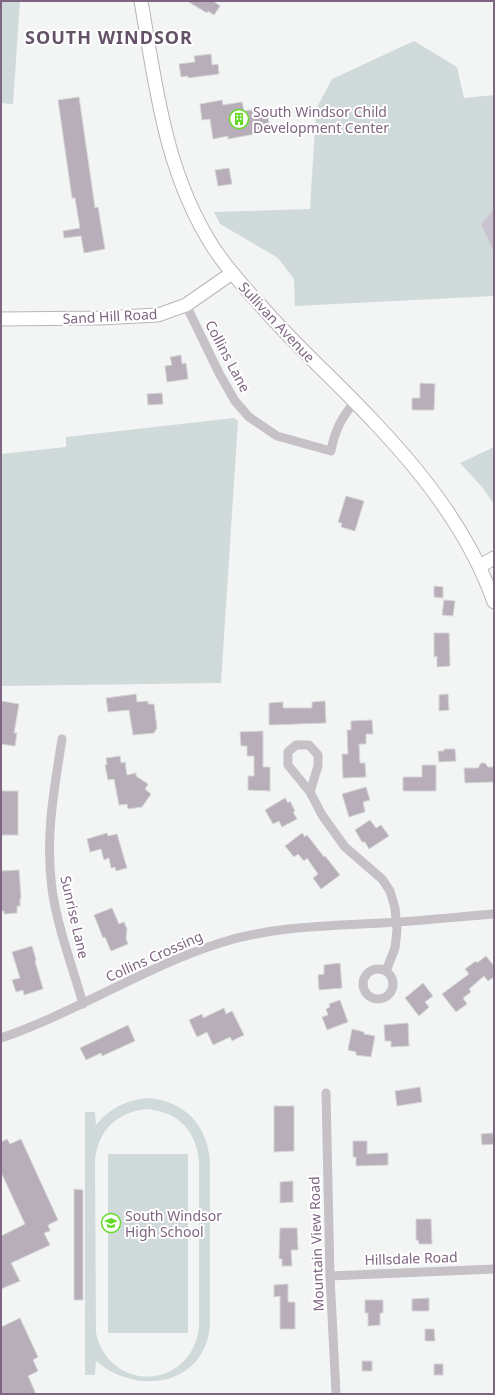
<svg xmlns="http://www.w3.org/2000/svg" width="495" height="1395" font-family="'Noto Sans',sans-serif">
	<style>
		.green { fill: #d1dada; fill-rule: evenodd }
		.water { fill: #ccc3d0 }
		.building { fill: #b8aeb9; stroke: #d4d6d5 }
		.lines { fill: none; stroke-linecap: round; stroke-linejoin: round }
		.secondary-casing { stroke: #bbb3bb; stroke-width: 15 }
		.street { stroke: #c6c0c7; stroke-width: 9 }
		.secondary { stroke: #fff; stroke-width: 13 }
		.labels { text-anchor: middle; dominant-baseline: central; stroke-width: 4; stroke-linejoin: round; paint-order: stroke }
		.poi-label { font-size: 14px; fill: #7e6581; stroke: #fff; text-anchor: start }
		.street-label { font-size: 14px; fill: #7e6581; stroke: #fff }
		.district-label { font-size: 18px; font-weight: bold; letter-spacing: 1px; fill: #645367; stroke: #fff }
	</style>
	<rect width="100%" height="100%" fill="#f2f5f3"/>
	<!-- green -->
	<g class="green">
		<polygon points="1,1 20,1 13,104 1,103"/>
		<polygon points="414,41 457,67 464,98 494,95 494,296 295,306 294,279 278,258 220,224 214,212 310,209 316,109 332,79"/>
		<polygon points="234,418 238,421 221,683 1,686 1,454 66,447 66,437"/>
		<polygon points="494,447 494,504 483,488 460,463"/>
		<path d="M 148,1098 C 184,1101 207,1124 210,1161 L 210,1326 C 204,1388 134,1395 96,1361 L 95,1375 L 85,1375 L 85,1112 L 95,1112 L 96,1125 C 110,1108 126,1100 148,1098 ZM 147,1109 C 178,1112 196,1130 199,1161 L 199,1327 C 192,1389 111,1395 96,1333 L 95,1161 C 98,1130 117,1112 147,1109 Z"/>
		<rect x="108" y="1154" width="80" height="179"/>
	</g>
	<!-- water -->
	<polygon class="water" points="494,209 494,252 481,224"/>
	<!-- building -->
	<g class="building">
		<polygon points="187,1 213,1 220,6 214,15 208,11 207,13"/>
		<polygon points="211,54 212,65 218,64 219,74 188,78 188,76 181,77 179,64 195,62 194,56"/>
		<polygon points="79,97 95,208 98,207 105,249 84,253 81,236 64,238 63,231 80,228 75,198 72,198 58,100"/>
		<polygon points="222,100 223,105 242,102 244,111 266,108 270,129 255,132 255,134 228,139 228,136 213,139 210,119 202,120 200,104"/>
		<polygon points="229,168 232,184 218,186 215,170"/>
		<polygon points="181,355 182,364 186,363 188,379 167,382 165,366 172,365 170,357"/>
		<polygon points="420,383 435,384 434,410 412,410 412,398 420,398"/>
		<polygon points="162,393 163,404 148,405 147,394"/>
		<polygon points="346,496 364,501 355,531 341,527 342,523 338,522"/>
		<polygon points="434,586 443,587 443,598 434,597"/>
		<polygon points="444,600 455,601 453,616 442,615"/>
		<polygon points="434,633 449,633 450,666 437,667 437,656 434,657"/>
		<polygon points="136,694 137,702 148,701 148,704 154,704 157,728 154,733 133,735 129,710 108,712 106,698"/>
		<polygon points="448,694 449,710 439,711 439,695"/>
		<polygon points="1,701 19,704 14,733 17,733 15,746 1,744"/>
		<polygon points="325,701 326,723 269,725 269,703 283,702 283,708 312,708 312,702"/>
		<polygon points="372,720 373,734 366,734 366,744 359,744 360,763 365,763 366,777 343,778 342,754 348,754 347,730 351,730 351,721"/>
		<polygon points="263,731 263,767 270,767 270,791 248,790 248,776 254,776 254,756 247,756 247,746 241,746 240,732"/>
		<polygon points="444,749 455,749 456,761 439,762 438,751 444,751"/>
		<polygon points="120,756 121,763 125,762 127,775 136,773 136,776 148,784 145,789 151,794 142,807 128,809 127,804 119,805 114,779 108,780 105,765 107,765 106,758"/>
		<polygon points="481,763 485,763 488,767 494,767 494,782 465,783 464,768 478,768"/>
		<polygon points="422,765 436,765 436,791 403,791 403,777 422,777"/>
		<polygon points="366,787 370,800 363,802 365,812 349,817 342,794"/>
		<rect x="1" y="791" width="17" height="44"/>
		<polygon points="285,798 288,803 290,801 295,811 293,812 297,819 282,827 279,821 273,824 265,810"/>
		<polygon points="370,820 376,828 381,825 389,836 369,849 365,842 362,842 355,830"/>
		<polygon points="107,833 108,836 117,834 127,868 116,871 115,867 111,868 109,858 104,860 101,849 90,852 87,839"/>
		<polygon points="302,833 305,837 307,835 324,857 325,856 340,875 321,889 313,878 318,874 307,858 304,861 298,854 294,857 285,846"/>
		<polygon points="19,870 21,898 20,898 20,906 17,906 17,913 4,914 4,911 1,911 1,871"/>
		<polygon points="112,908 119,924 124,922 127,929 126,939 128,944 111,951 105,937 103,938 94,915"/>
		<polygon points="32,946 36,960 35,961 43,989 24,995 23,990 16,992 12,980 20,978 12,952"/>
		<polygon points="486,956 494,966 494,977 488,981 484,976 469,989 471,992 463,998 467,1004 456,1012 442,994 469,974 465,969 476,961 477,963"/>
		<polygon points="340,963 342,988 319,990 318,975 324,974 324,965"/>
		<polygon points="423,983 433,996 425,1002 429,1007 419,1016 405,998"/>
		<polygon points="340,1000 348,1022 327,1030 322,1017 328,1015 326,1009 330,1007 329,1004"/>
		<polygon points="224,1008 226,1014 232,1011 244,1035 232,1041 230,1037 213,1045 207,1032 197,1037 189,1020 202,1014 203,1018"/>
		<polygon points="408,1023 409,1046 391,1047 391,1041 385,1041 384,1025"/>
		<polygon points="128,1025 135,1041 102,1056 101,1053 86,1060 80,1048"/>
		<polygon points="352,1029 364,1032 364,1034 375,1036 371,1057 356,1055 356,1052 348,1050"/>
		<polygon points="420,1087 422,1102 397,1106 395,1091"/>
		<polygon points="274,1106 294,1106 294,1151 274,1152"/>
		<polygon points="493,1133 494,1144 482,1145 481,1134"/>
		<polygon points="7,1139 10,1144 21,1139 58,1220 48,1225 50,1231 44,1233 50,1245 11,1263 20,1281 1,1289 1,1236 25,1224 1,1172 1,1142"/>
		<polygon points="353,1141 367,1141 367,1154 388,1153 388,1165 356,1166 356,1157 353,1157"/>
		<polygon points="293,1181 293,1202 280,1203 280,1182"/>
		<polygon points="74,1189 83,1190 83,1300 74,1300"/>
		<polygon points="416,1219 431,1219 432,1244 419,1244 418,1240 416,1240"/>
		<polygon points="280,1228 297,1228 298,1250 291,1250 292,1266 282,1266 282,1259 279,1259"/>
		<polygon points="288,1284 288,1302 295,1302 295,1329 280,1329 280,1296 274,1297 274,1285"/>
		<polygon points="429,1298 429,1311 412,1311 412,1299"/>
		<polygon points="365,1300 383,1300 383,1313 380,1313 380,1325 368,1326 368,1313 365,1313"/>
		<polygon points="20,1318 38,1357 33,1360 38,1371 28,1376 36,1394 1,1394 1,1327"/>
		<polygon points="425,1329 434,1329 435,1341 425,1341"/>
		<rect x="362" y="1361" width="10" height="10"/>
		<rect x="434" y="1364" width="9" height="11"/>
	</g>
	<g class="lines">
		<defs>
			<g id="secondary">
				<path d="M 141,1 C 156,87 165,172 213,247 C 227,269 246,289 263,308 C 299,349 339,384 376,424 C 425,476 470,534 494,602"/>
				<polyline points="1,319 100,318 158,315 186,305 232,273"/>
				<polyline points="480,566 494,558"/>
			</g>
		</defs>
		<!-- secondary casing -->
		<use href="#secondary" class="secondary-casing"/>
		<!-- street -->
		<g class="street">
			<path d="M 186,305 L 219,373 L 235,401 L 249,417 L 277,436 L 331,451 C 334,433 342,416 355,402"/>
			<path d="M 62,739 C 54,790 45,837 52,889 C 57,926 73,968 83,1004"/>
			<polyline points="310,792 318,766 318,755 309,745 296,745 288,752 288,765 310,792 322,815 345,847 382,879 390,891 395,908 397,930 395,948 386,971"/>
			<circle cx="378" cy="984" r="15"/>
			<path d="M 1,1038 C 77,1012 144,967 220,943 C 273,926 328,926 382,923 C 419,921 457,917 494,914"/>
			<polyline points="326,1093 330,1276 336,1394"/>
			<polyline points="330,1276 494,1269"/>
		</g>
		<!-- secondary -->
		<use href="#secondary" class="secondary"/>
	</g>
	<!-- icons -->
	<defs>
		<symbol id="building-ring" viewBox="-11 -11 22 22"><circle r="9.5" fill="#fff" stroke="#67db2c" stroke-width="1.5"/><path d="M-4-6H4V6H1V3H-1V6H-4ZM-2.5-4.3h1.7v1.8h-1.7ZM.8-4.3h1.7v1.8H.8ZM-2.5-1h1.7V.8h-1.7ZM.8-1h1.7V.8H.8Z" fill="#67db2c"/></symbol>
		<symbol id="school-ring" viewBox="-11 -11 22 22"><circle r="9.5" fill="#fff" stroke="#67db2c" stroke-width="1.5"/><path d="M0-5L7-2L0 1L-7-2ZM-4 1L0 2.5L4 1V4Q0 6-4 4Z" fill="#67db2c"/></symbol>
	</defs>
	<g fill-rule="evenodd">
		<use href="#building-ring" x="228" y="108" width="22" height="22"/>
		<use href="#school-ring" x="100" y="1212" width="22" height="22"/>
	</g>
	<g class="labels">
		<!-- poi labels -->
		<g class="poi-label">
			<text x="253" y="111">South Windsor Child<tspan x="253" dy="16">Development Center</tspan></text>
			<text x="125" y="1215">South Windsor<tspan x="125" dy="16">High School</tspan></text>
		</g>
		<!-- street labels -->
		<g class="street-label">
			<text transform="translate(110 316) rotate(-3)">Sand Hill Road</text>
			<text transform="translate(277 322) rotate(47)">Sullivan Avenue</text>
			<text transform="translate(228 356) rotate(62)">Collins Lane</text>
			<text transform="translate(75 917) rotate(77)">Sunrise Lane</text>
			<text transform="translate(154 956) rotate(-24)">Collins Crossing</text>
			<text transform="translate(316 1244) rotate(-92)">Mountain View Road</text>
			<text transform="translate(411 1258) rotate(-2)">Hillsdale Road</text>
		</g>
		<!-- district labels -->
		<g class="district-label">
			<text x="109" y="37">SOUTH WINDSOR</text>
		</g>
	</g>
	<!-- border -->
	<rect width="495" height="1395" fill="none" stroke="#7e6581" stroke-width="4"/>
</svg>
